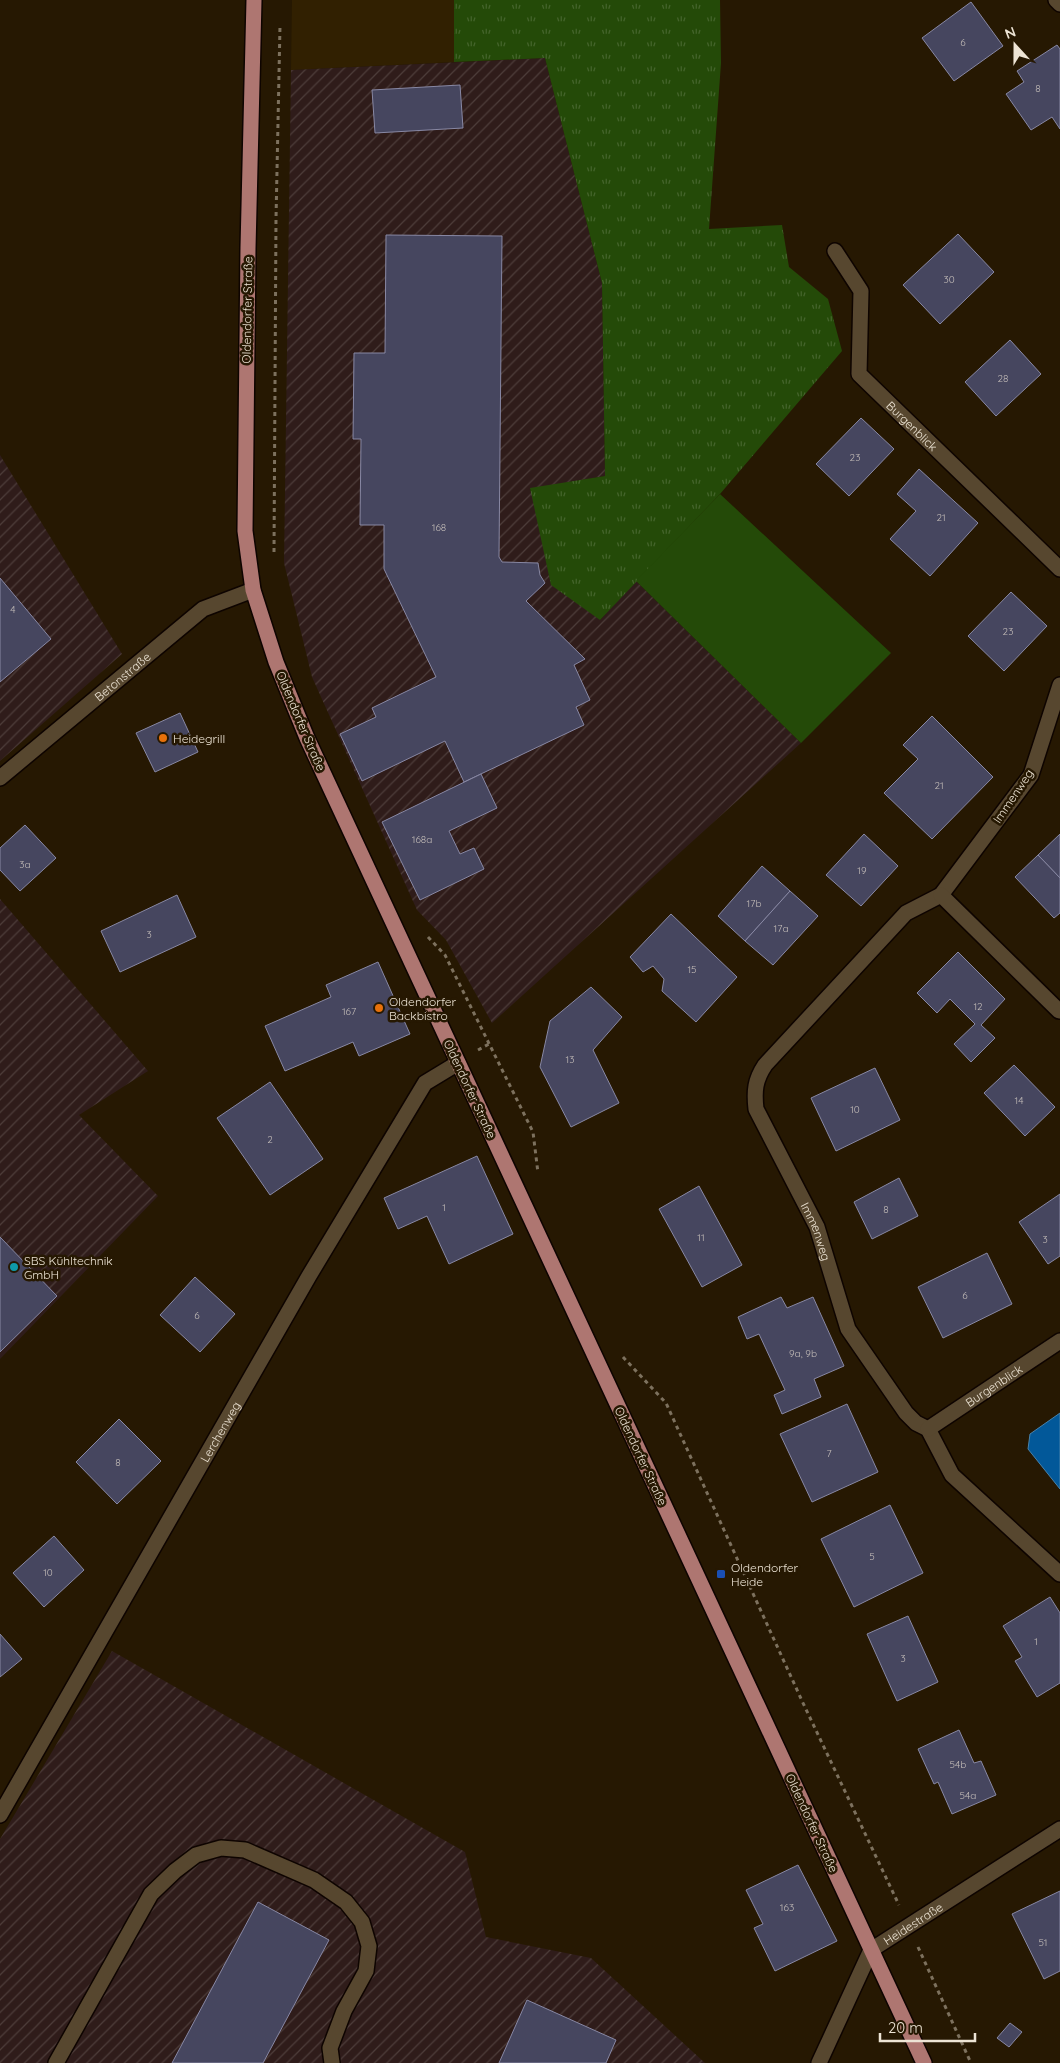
<svg xmlns="http://www.w3.org/2000/svg" width="1060" height="2063" font-family="Quicksand,sans-serif">
	<style>
		.built { fill: #312001 }
		.industrial { fill: url(#industrial-furrows) }
		.grass { fill: url(#grass-tufts) }
		.green { fill: #244a08 }
		.water { fill: #025899; stroke: #4882ab }
		.building { fill: #46465f; stroke: #8888a4 }
		.lines { fill: none; stroke-linecap: round; stroke-linejoin: round }
		.minor-casing { stroke: #0e0400; stroke-width: 18 }
		.major-casing { stroke: #0e0400; stroke-width: 18 }
		.path { stroke: #7d715e; stroke-width: 3; stroke-dasharray: 4 4; stroke-linecap: butt }
		.minor { stroke: #57472f; stroke-width: 15 }
		.major { stroke: #ae7671; stroke-width: 15 }
		.food-dot { fill: #e8710a; stroke: #261802; stroke-width: 2 }
		.culture-dot { fill: #0f9aa8; stroke: #261802; stroke-width: 2 }
		.transit-dot { fill: #1a4fb4; stroke: #261802; stroke-width: 2 }
		.labels { text-anchor: middle; dominant-baseline: central; stroke-width: 5; stroke-linejoin: round; paint-order: stroke }
		.number-label { font-size: 10px; fill: #c3bcb8 }
		.street-label { font-size: 12px; fill: #ede4d5; stroke: #261802 }
		.poi-label { font-size: 12px; fill: #ede4d5; stroke: #261802; text-anchor: start }
	</style>
	<defs>
		<pattern id="industrial-furrows" width="10" height="10" patternUnits="userSpaceOnUse" patternTransform="scale(1.25)"><rect width="10" height="10" fill="#2f1c1a"/><path d="M-1 1l2-2M0 10L10 0M9 11l2-2" fill="none" stroke="#4d3d3a"/></pattern>
		<pattern id="grass-tufts" width="24" height="20" patternUnits="userSpaceOnUse" patternTransform="scale(1.25)"><rect width="24" height="20" fill="#244a08"/><path d="M3 7l-1-3M5 7V3M7 7l1-3M15 17l-1-3M17 17v-4M19 17l1-3" fill="none" stroke="#44642b"/></pattern>
	</defs>
	<rect width="100%" height="100%" fill="#261802"/>
	<!-- built -->
	<polygon class="built" points="292,0 454,0 454,62 291,70"/>
	<!-- industrial -->
	<g class="industrial">
		<polygon points="545,58 602,283 605,476 530,489 600,620 636,581 801,743 492,1023 446,940 417,910 312,677 284,563 291,70"/>
		<polygon points="0,455 122,654 0,761"/>
		<polygon points="0,899 148,1071 79,1115 158,1196 0,1359"/>
		<polygon points="112,1651 465,1852 486,1937 591,1958 705,2063 0,2063 0,1839"/>
	</g>
	<!-- grass -->
	<polygon class="grass" points="454,0 720,0 721,63 709,229 782,225 789,267 828,299 842,351 720,494 600,620 551,585 530,488 605,476 602,283 545,58 454,62"/>
	<!-- green -->
	<polygon class="green" points="720,494 891,653 801,743 636,581"/>
	<!-- water -->
	<polygon class="water" points="1060,1413 1060,1489 1028,1449 1030,1434"/>
	<!-- building -->
	<g class="building">
		<polygon points="971,2 1003,46 954,81 922,38"/>
		<polygon points="1057,45 1060,49 1060,129 1052,117 1031,130 1006,94 1024,82 1017,71"/>
		<polygon points="460,85 463,128 375,133 372,90"/>
		<polygon points="958,234 994,272 940,324 903,285"/>
		<polygon points="386,235 502,236 499,557 502,562 538,563 540,575 545,583 526,601 585,659 574,665 590,700 576,707 584,725 464,782 445,741 362,781 340,734 376,717 372,708 436,677 384,569 384,525 360,525 361,439 353,439 354,353 385,353"/>
		<polygon points="1010,340 1041,374 996,416 965,382"/>
		<polygon points="861,418 894,449 849,496 816,464"/>
		<polygon points="919,469 978,523 930,576 890,539 916,511 897,494"/>
		<polygon points="0,578 51,639 0,682"/>
		<polygon points="1011,592 1047,626 1004,671 968,636"/>
		<polygon points="180,713 198,752 155,772 136,733"/>
		<polygon points="932,716 993,777 932,839 884,793 918,759 903,745"/>
		<polygon points="481,774 497,808 449,831 460,854 474,848 484,869 420,900 382,822"/>
		<polygon points="25,825 56,858 20,891 0,870 0,848"/>
		<polygon points="864,834 898,866 861,906 826,875"/>
		<polygon points="1060,834 1060,878 1038,855"/>
		<polygon points="1038,855 1060,878 1060,913 1054,918 1015,877"/>
		<polygon points="762,866 790,891 745,941 718,916"/>
		<polygon points="790,891 818,916 773,965 745,941"/>
		<polygon points="177,895 196,937 120,972 101,931"/>
		<polygon points="671,914 737,977 696,1022 662,991 664,979 653,966 643,972 630,957"/>
		<polygon points="958,952 1005,999 981,1025 995,1038 971,1062 954,1044 975,1024 950,999 937,1013 917,993"/>
		<polygon points="378,962 410,1034 359,1056 353,1042 285,1071 265,1026 331,997 326,985"/>
		<polygon points="591,987 622,1017 593,1050 619,1103 571,1127 540,1067 550,1021"/>
		<polygon points="1014,1065 1055,1107 1025,1136 984,1093"/>
		<polygon points="875,1068 900,1120 836,1151 811,1098"/>
		<polygon points="270,1082 323,1159 270,1195 217,1118"/>
		<polygon points="477,1156 513,1234 449,1264 427,1216 398,1229 384,1198"/>
		<polygon points="899,1178 918,1216 872,1239 854,1202"/>
		<polygon points="699,1186 742,1265 702,1287 659,1209"/>
		<polygon points="1060,1194 1060,1256 1048,1264 1019,1222"/>
		<polygon points="0,1237 57,1296 0,1352"/>
		<polygon points="987,1253 1012,1304 943,1338 918,1287"/>
		<polygon points="195,1277 235,1314 200,1352 160,1315"/>
		<polygon points="781,1297 787,1308 813,1297 844,1366 814,1379 821,1397 782,1414 774,1395 785,1390 759,1334 747,1339 738,1317"/>
		<polygon points="847,1404 878,1472 812,1502 780,1434"/>
		<polygon points="119,1419 161,1461 117,1504 76,1462"/>
		<polygon points="890,1505 923,1573 854,1607 821,1539"/>
		<polygon points="54,1536 84,1570 44,1607 13,1573"/>
		<polygon points="1050,1597 1060,1613 1060,1683 1037,1697 1015,1661 1022,1657 1003,1626"/>
		<polygon points="908,1616 938,1682 897,1701 867,1634"/>
		<polygon points="0,1634 22,1659 0,1677"/>
		<polygon points="959,1730 974,1763 981,1761 996,1795 952,1814 938,1782 934,1784 918,1749"/>
		<polygon points="798,1865 837,1941 775,1971 754,1928 763,1924 746,1890"/>
		<polygon points="1060,1891 1060,1971 1044,1979 1012,1914"/>
		<polygon points="258,1902 329,1940 263,2063 172,2063"/>
		<polygon points="527,2000 616,2040 606,2063 499,2063"/>
		<polygon points="1010,2023 1022,2032 1009,2047 997,2038"/>
	</g>
	<g class="lines">
		<defs>
			<g id="minor">
				<polyline points="1056,0 1060,4"/>
				<path id="s1" d="M 835,251 L 861,291 L 859,374 L 1060,569"/>
				<path id="s2" d="M 1060,685 L 1031,775 L 941,895 L 906,913 L 765,1065 C 755,1080 754,1091 756,1109 L 817,1227 L 848,1329 L 906,1413 L 916,1423 L 928,1429 L 952,1475 L 1060,1574"/>
				<path id="s3" d="M 0,778 L 203,609 L 253,590"/>
				<polyline points="941,895 1059,1011"/>
				<path id="s4" d="M 928,1429 L 1060,1341"/>
				<path id="s5" d="M 0,1815 L 309,1276 L 425,1083 L 458,1063"/>
				<polyline points="56,2063 151,1894 175,1871 196,1855 221,1848 245,1850 314,1880 346,1902 362,1922 369,1946 366,1971 344,2011 330,2048 332,2063"/>
				<path id="s6" d="M 819,2063 L 871,1950 L 1060,1829"/>
			</g>
			<polyline id="major" points="254,0 248,248 245,531 253,590 276,662 307,738 924,2063"/>
		</defs>
		<!-- minor casing -->
		<use href="#minor" class="minor-casing"/>
		<!-- major casing -->
		<use href="#major" class="major-casing"/>
		<!-- path -->
		<g class="path">
			<polyline points="274,552 276,219 280,26"/>
			<polyline points="428,937 445,955 533,1132 538,1173"/>
			<polyline points="478,1050 489,1044"/>
			<polyline points="623,1357 666,1403 803,1703 899,1905"/>
			<polyline points="918,1947 971,2063"/>
		</g>
		<!-- minor -->
		<use href="#minor" class="minor"/>
		<!-- major -->
		<use href="#major" class="major"/>
	</g>
	<!-- markers -->
	<g class="food-dot">
		<circle cx="163" cy="738" r="5"/>
		<circle cx="379" cy="1008" r="5"/>
	</g>
	<circle class="culture-dot" cx="14" cy="1267" r="5"/>
	<rect class="transit-dot" x="716" y="1569" width="10" height="10" rx="2.5"/>
	<g class="labels">
		<!-- number labels -->
		<g class="number-label">
			<text x="963" y="42">6</text>
			<text x="1038" y="88">8</text>
			<text x="949" y="279">30</text>
			<text x="1003" y="378">28</text>
			<text x="855" y="457">23</text>
			<text x="941" y="517">21</text>
			<text x="439" y="527">168</text>
			<text x="13" y="609">4</text>
			<text x="1008" y="631">23</text>
			<text x="939" y="785">21</text>
			<text x="422" y="839">168a</text>
			<text x="25" y="864">3a</text>
			<text x="862" y="870">19</text>
			<text x="754" y="903">17b</text>
			<text x="781" y="928">17a</text>
			<text x="149" y="934">3</text>
			<text x="692" y="969">15</text>
			<text x="978" y="1006">12</text>
			<text x="349" y="1011">167</text>
			<text x="570" y="1059">13</text>
			<text x="1019" y="1100">14</text>
			<text x="855" y="1109">10</text>
			<text x="270" y="1139">2</text>
			<text x="444" y="1207">1</text>
			<text x="886" y="1209">8</text>
			<text x="701" y="1237">11</text>
			<text x="1045" y="1239">3</text>
			<text x="965" y="1295">6</text>
			<text x="197" y="1315">6</text>
			<text x="803" y="1353">9a, 9b</text>
			<text x="829" y="1453">7</text>
			<text x="118" y="1462">8</text>
			<text x="872" y="1556">5</text>
			<text x="48" y="1572">10</text>
			<text x="1036" y="1641">1</text>
			<text x="903" y="1658">3</text>
			<text x="958" y="1764">54b</text>
			<text x="968" y="1795">54a</text>
			<text x="787" y="1907">163</text>
			<text x="1043" y="1942">51</text>
		</g>
		<!-- street labels -->
		<g class="street-label">
			<text transform="translate(247 310) rotate(-89)">Oldendorfer Straße</text>
			<text stroke="none"><textPath href="#s1" startOffset="205">Burgenblick</textPath></text>
			<text stroke="none"><textPath href="#s3" startOffset="159">Betonstraße</textPath></text>
			<text transform="translate(301 721) rotate(67)">Oldendorfer Straße</text>
			<text transform="translate(1013 796) rotate(-56)">Immenweg</text>
			<text transform="translate(470 1089) rotate(65)">Oldendorfer Straße</text>
			<text stroke="none"><textPath href="#s2" startOffset="674">Immenweg</textPath></text>
			<text stroke="none"><textPath href="#s4" startOffset="79">Burgenblick</textPath></text>
			<text stroke="none"><textPath href="#s5" startOffset="442">Lerchenweg</textPath></text>
			<text transform="translate(641 1456) rotate(65)">Oldendorfer Straße</text>
			<text transform="translate(812 1823) rotate(65)">Oldendorfer Straße</text>
			<text stroke="none"><textPath href="#s6" startOffset="174">Heidestraße</textPath></text>
		</g>
		<!-- poi labels -->
		<g class="poi-label">
			<text x="173" y="738">Heidegrill</text>
			<text x="389" y="1001">Oldendorfer<tspan x="389" dy="14">Backbistro</tspan></text>
			<text x="24" y="1260">SBS Kühltechnik<tspan x="24" dy="14">GmbH</tspan></text>
			<text x="731" y="1567">Oldendorfer<tspan x="731" dy="14">Heide</tspan></text>
		</g>
	</g>
	<!-- north arrow -->
	<g transform="translate(1015 45) rotate(339)" stroke="#261802" stroke-width="4" paint-order="stroke">
	<path d="M0-4L9 19L0 12L-9 19Z" fill="#ede4d5"/>
	<text y="-8" font-size="14" font-weight="bold" text-anchor="middle" fill="#ede4d5">N</text>
	</g>
	<!-- scale -->
	<path d="M880 2033v8h95v-8" fill="none" stroke="#ede4d5" stroke-width="2.5"/>
	<text x="888" y="2033" font-size="15" fill="#ede4d5" stroke="#261802" stroke-width="4" paint-order="stroke">20 m</text>
</svg>
